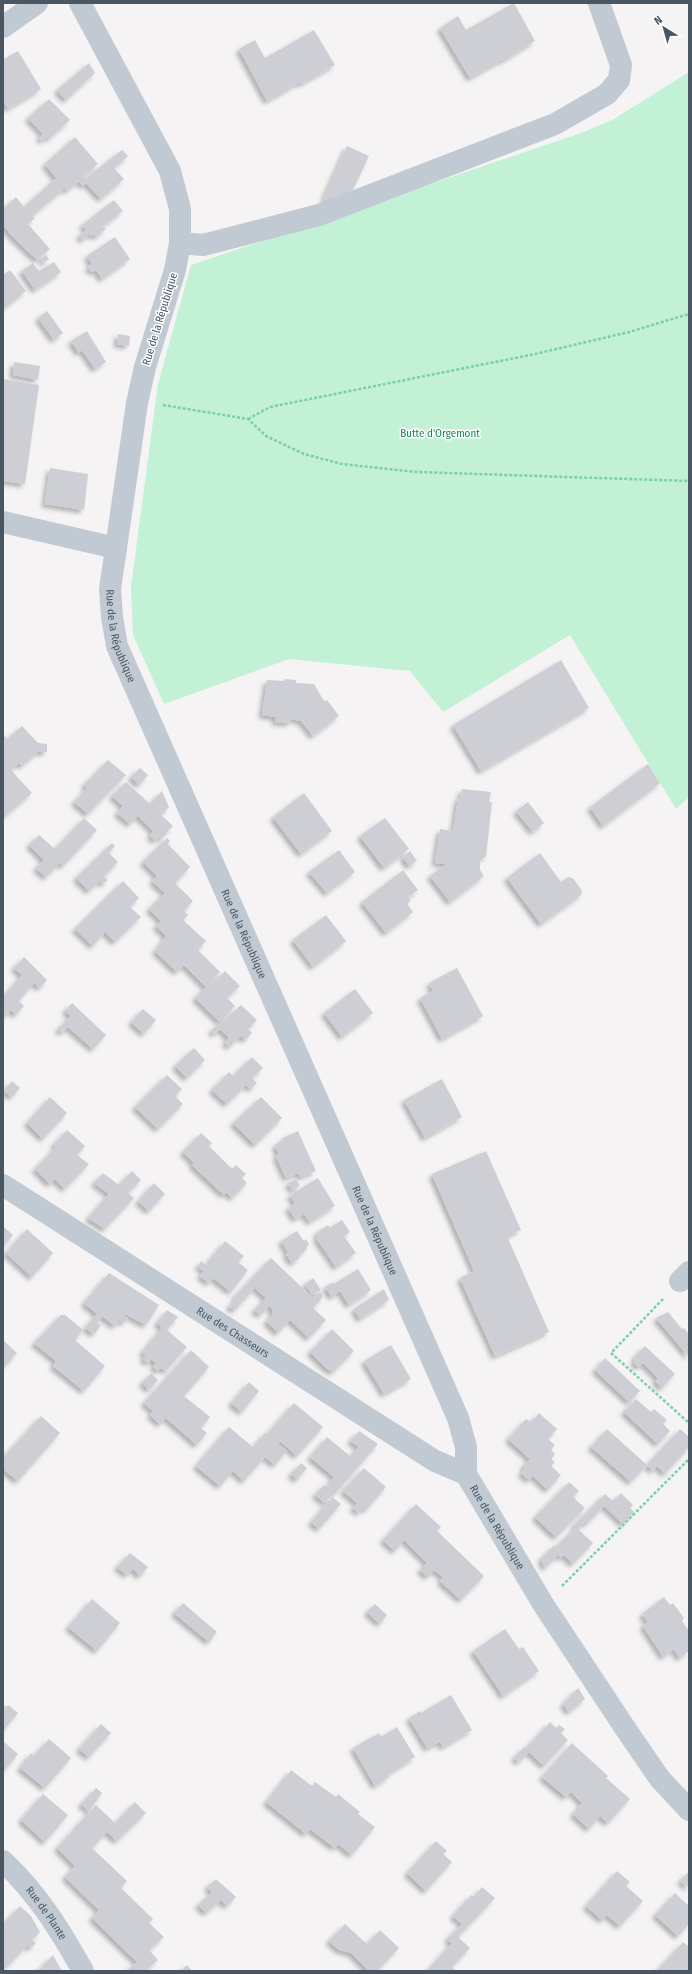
<svg xmlns="http://www.w3.org/2000/svg" width="692" height="1974" font-family="'Fira Sans Condensed',sans-serif">
	<style>
		.green { fill: #c3f1d5 }
		.building { fill: #cdcfd5; filter: url(#shadow) }
		.lines { fill: none; stroke-linecap: round; stroke-linejoin: round }
		.path { stroke: #7ad0a6; stroke-width: 2.5; stroke-dasharray: 3 2; stroke-linecap: butt }
		.minor { stroke: #c1cad2; stroke-width: 22 }
		.labels { text-anchor: middle; dominant-baseline: central; stroke-width: 3; stroke-linejoin: round; paint-order: stroke }
		.street-label { font-size: 11px; fill: #4a5661; stroke: #fff }
		.park-label { font-size: 11px; fill: #17864f; stroke: #fff }
	</style>
	<defs>
		<filter id="shadow"><feDropShadow dx="-3.5" dy="3.5" stdDeviation="2" flood-color="#0004"/></filter>
	</defs>
	<rect width="100%" height="100%" fill="#f5f3f3"/>
	<!-- green -->
	<polygon class="green" points="689,72 689,797 676,809 570,635 443,712 410,671 289,659 164,704 133,635 131,587 158,384 191,265 584,132 614,119"/>
	<!-- building -->
	<g class="building">
		<polygon points="514,3 535,41 503,61 502,60 470,78 440,28 458,16 466,30"/>
		<polygon points="314,30 335,65 301,84 300,82 267,101 239,49 255,40 265,58"/>
		<polygon points="18,51 41,89 8,109 3,101 3,60"/>
		<polygon points="89,63 95,73 66,100 57,90"/>
		<polygon points="49,99 70,120 49,139 47,137 42,141 39,138 43,134 28,118"/>
		<polygon points="75,137 98,164 83,177 85,179 122,150 128,156 114,168 124,179 101,199 86,183 83,186 79,181 67,191 65,188 32,216 35,218 28,224 50,249 37,260 13,237 3,225 3,209 16,197 24,207 56,178 45,164"/>
		<polygon points="347,146 369,156 351,194 323,200"/>
		<polygon points="114,200 123,211 103,226 106,229 96,237 94,234 91,236 90,234 83,240 79,236 86,230 82,225"/>
		<polygon points="115,237 130,259 102,279 96,270 92,272 88,267 92,264 87,256"/>
		<polygon points="46,255 49,259 44,263 41,259"/>
		<polygon points="54,262 61,272 35,290 22,271 33,263 39,271"/>
		<polygon points="10,270 26,291 3,309 3,275"/>
		<polygon points="47,311 63,333 54,340 38,318"/>
		<polygon points="87,331 106,362 95,369 82,350 79,353 71,341"/>
		<polygon points="118,334 130,336 129,346 117,344"/>
		<polygon points="14,362 40,366 38,380 13,375"/>
		<polygon points="3,379 39,385 25,484 3,481"/>
		<polygon points="50,468 88,474 84,510 45,504"/>
		<polygon points="561,660 589,708 481,771 453,725"/>
		<polygon points="285,679 296,680 296,683 314,684 324,701 327,700 339,716 313,736 301,721 291,719 290,723 275,722 276,717 262,715 267,680 284,681"/>
		<polygon points="22,726 38,743 47,744 47,752 38,752 22,766 19,763 11,770 32,793 3,818 3,734 7,739"/>
		<polygon points="108,760 126,775 88,814 74,802 87,788 84,785"/>
		<polygon points="648,764 660,783 603,826 590,807"/>
		<polygon points="140,768 148,775 139,785 131,777"/>
		<polygon points="126,782 150,804 162,791 169,807 161,815 173,826 161,839 159,837 155,841 150,836 153,831 138,816 130,824 117,813 123,806 112,796"/>
		<polygon points="462,789 491,792 489,802 492,802 486,857 480,857 480,870 484,876 450,902 430,876 446,864 435,863 440,829 453,831 458,798 460,798"/>
		<polygon points="304,793 332,831 301,854 273,817"/>
		<polygon points="528,802 544,823 533,832 516,811"/>
		<polygon points="84,818 97,830 63,866 60,863 46,877 36,868 44,860 29,845 39,835 55,849"/>
		<polygon points="385,818 409,849 384,868 360,836"/>
		<polygon points="167,838 170,841 168,844 190,867 175,883 193,901 184,910 188,915 183,920 206,941 198,950 220,972 210,982 212,984 225,971 240,986 227,998 235,1006 220,1022 195,998 206,987 184,965 177,972 155,951 166,936 156,926 161,921 149,909 165,893 152,881 157,876 143,862"/>
		<polygon points="112,843 115,846 109,853 118,862 104,876 108,880 103,884 100,881 89,891 76,878"/>
		<polygon points="339,850 355,872 327,893 309,872"/>
		<polygon points="410,851 417,861 409,866 403,857"/>
		<polygon points="540,853 561,882 568,877 573,878 582,891 581,895 541,924 507,878"/>
		<polygon points="403,870 418,890 408,897 411,900 407,904 413,912 386,933 362,902"/>
		<polygon points="123,881 139,898 130,907 141,917 115,942 105,932 93,946 75,929"/>
		<polygon points="326,915 346,941 313,967 293,940"/>
		<polygon points="24,957 47,980 40,988 34,983 19,1001 24,1006 16,1015 11,1010 3,1019 3,997 22,975 14,968"/>
		<polygon points="457,968 483,1016 442,1039 420,998 433,991 429,983"/>
		<polygon points="355,989 373,1013 342,1037 324,1013"/>
		<polygon points="72,1003 106,1035 93,1049 68,1027 62,1033 58,1029 71,1016 65,1011"/>
		<polygon points="241,1005 257,1020 248,1029 252,1033 245,1040 241,1036 229,1047 225,1042 229,1038 220,1029 215,1034 211,1031 216,1026 217,1027"/>
		<polygon points="143,1009 156,1020 144,1034 131,1022"/>
		<polygon points="194,1048 205,1060 187,1078 175,1066"/>
		<polygon points="252,1057 263,1068 252,1078 257,1083 251,1089 246,1085 227,1104 212,1090 229,1072 233,1076"/>
		<polygon points="167,1075 182,1089 175,1096 183,1104 158,1129 135,1107"/>
		<polygon points="442,1079 462,1117 425,1138 404,1100"/>
		<polygon points="12,1081 20,1088 12,1097 4,1091"/>
		<polygon points="50,1097 67,1113 43,1139 27,1123"/>
		<polygon points="261,1097 282,1118 255,1145 233,1123"/>
		<polygon points="67,1130 85,1146 77,1155 89,1164 65,1189 55,1179 50,1184 35,1169 56,1147 54,1144"/>
		<polygon points="298,1131 316,1171 300,1177 299,1173 286,1178 276,1156 279,1155 275,1145 283,1140 283,1138"/>
		<polygon points="201,1133 212,1143 209,1146 232,1169 236,1165 246,1174 242,1178 247,1183 232,1198 227,1192 224,1195 192,1165 194,1163 183,1152"/>
		<polygon points="486,1151 521,1230 507,1236 549,1332 495,1356 460,1278 474,1271 432,1174"/>
		<polygon points="132,1171 141,1180 128,1193 134,1198 105,1229 88,1218 109,1194 94,1183 103,1173 119,1185"/>
		<polygon points="318,1178 335,1206 310,1222 304,1214 295,1219 288,1208 295,1204 290,1195"/>
		<polygon points="296,1179 300,1186 292,1190 288,1183"/>
		<polygon points="154,1183 165,1194 149,1211 138,1201"/>
		<polygon points="342,1220 350,1232 344,1236 356,1253 336,1267 316,1238 319,1237 316,1233 328,1225 330,1228"/>
		<polygon points="3,1226 13,1235 3,1247"/>
		<polygon points="27,1229 53,1253 32,1277 6,1253"/>
		<polygon points="297,1231 304,1241 306,1239 309,1244 306,1248 307,1249 298,1256 300,1258 292,1263 286,1254 288,1252 281,1241"/>
		<polygon points="225,1241 244,1256 238,1262 248,1270 231,1292 213,1278 209,1283 200,1276 204,1271 198,1266 201,1261 206,1265"/>
		<polygon points="271,1258 313,1298 320,1291 323,1297 313,1308 326,1320 309,1338 290,1320 278,1333 266,1321 272,1315 272,1309 269,1306 261,1315 254,1310 266,1298 255,1288 235,1310 229,1307 236,1298 235,1296"/>
		<polygon points="358,1269 371,1290 349,1305 340,1291 332,1297 325,1287 333,1282 334,1284"/>
		<polygon points="109,1273 159,1305 146,1325 125,1314 123,1315 128,1318 124,1323 120,1320 115,1326 102,1316 97,1323 101,1325 94,1334 85,1328 97,1314 84,1303"/>
		<polygon points="313,1278 321,1290 312,1295 305,1284"/>
		<polygon points="384,1289 389,1300 360,1319 354,1309"/>
		<polygon points="167,1310 178,1317 167,1330 187,1347 166,1371 161,1368 158,1371 153,1367 156,1363 151,1359 148,1363 143,1359 146,1355 142,1352 162,1328 157,1323"/>
		<polygon points="668,1312 682,1329 684,1328 689,1334 689,1357 656,1318"/>
		<polygon points="61,1315 65,1315 83,1330 75,1340 105,1366 84,1391 53,1366 56,1361 34,1343"/>
		<polygon points="332,1329 354,1351 333,1372 326,1368 310,1352"/>
		<polygon points="4,1341 17,1353 3,1368 3,1342"/>
		<polygon points="391,1345 411,1379 384,1394 364,1361"/>
		<polygon points="645,1346 675,1374 662,1388 655,1381 658,1378 643,1363 639,1367 634,1363 636,1355"/>
		<polygon points="191,1350 209,1367 184,1396 210,1417 201,1428 207,1433 197,1445 166,1418 160,1424 150,1415 153,1411 144,1403"/>
		<polygon points="605,1358 640,1391 629,1402 595,1370"/>
		<polygon points="151,1373 158,1380 149,1390 142,1383"/>
		<polygon points="249,1382 259,1391 242,1412 231,1403"/>
		<polygon points="636,1399 651,1412 654,1409 667,1420 663,1424 670,1431 658,1444 624,1412"/>
		<polygon points="294,1403 323,1427 297,1456 280,1441 278,1444 287,1451 275,1465 265,1457 244,1481 233,1471 220,1486 196,1466 229,1427 253,1447 265,1433 267,1434"/>
		<polygon points="539,1413 557,1429 548,1439 555,1445 551,1450 555,1454 551,1459 555,1462 551,1466 561,1475 548,1490 533,1476 529,1480 521,1473 525,1468 523,1466 530,1459 508,1439 526,1419 531,1422"/>
		<polygon points="41,1416 60,1433 18,1481 3,1469 3,1458"/>
		<polygon points="607,1429 647,1465 631,1482 591,1447"/>
		<polygon points="680,1429 689,1437 689,1447 665,1474 657,1466 653,1471 647,1465"/>
		<polygon points="359,1431 378,1444 335,1494 333,1493 325,1503 315,1495 324,1485 326,1487 334,1477 310,1457 327,1437 350,1456 359,1447 350,1441"/>
		<polygon points="301,1463 307,1468 297,1480 291,1474"/>
		<polygon points="364,1468 386,1487 366,1510 363,1508 359,1513 353,1508 357,1503 343,1491"/>
		<polygon points="569,1482 579,1491 573,1497 585,1508 556,1537 535,1517"/>
		<polygon points="621,1493 633,1505 630,1508 634,1512 623,1524 604,1506 587,1524 585,1522 578,1529 593,1543 573,1564 564,1555 561,1558 558,1555 545,1568 541,1559 554,1545 556,1547 576,1527 574,1525 605,1494 613,1501"/>
		<polygon points="332,1497 341,1504 319,1529 311,1522"/>
		<polygon points="416,1504 441,1527 437,1531 484,1576 461,1600 440,1581 443,1577 434,1570 428,1577 420,1570 427,1563 404,1540 395,1551 383,1540"/>
		<polygon points="130,1553 148,1567 140,1576 133,1569 127,1575 117,1567"/>
		<polygon points="664,1597 670,1605 673,1603 684,1618 682,1621 689,1631 689,1651 679,1658 674,1649 663,1657 643,1626 648,1622 642,1614"/>
		<polygon points="92,1599 120,1623 97,1651 68,1627"/>
		<polygon points="183,1603 217,1632 209,1642 174,1613"/>
		<polygon points="375,1604 387,1615 380,1624 367,1612"/>
		<polygon points="505,1629 519,1649 523,1647 539,1671 503,1696 473,1651"/>
		<polygon points="578,1688 585,1699 569,1712 563,1704"/>
		<polygon points="451,1695 472,1730 443,1747 440,1742 427,1748 409,1718 420,1711 421,1713"/>
		<polygon points="3,1705 6,1707 8,1705 18,1713 3,1731"/>
		<polygon points="550,1722 556,1728 559,1725 565,1729 561,1733 568,1740 544,1766 529,1752 519,1762 514,1758 524,1747 525,1749"/>
		<polygon points="101,1724 111,1733 89,1757 79,1749"/>
		<polygon points="397,1727 415,1757 387,1775 389,1777 375,1786 353,1748 379,1733 381,1737"/>
		<polygon points="49,1739 71,1758 45,1788 20,1768 31,1753 34,1756"/>
		<polygon points="3,1741 18,1754 3,1772"/>
		<polygon points="572,1743 608,1776 606,1778 630,1799 608,1823 600,1816 589,1829 573,1814 582,1803 571,1792 566,1797 542,1777"/>
		<polygon points="291,1770 312,1786 315,1782 336,1797 338,1794 360,1812 358,1814 375,1827 352,1855 338,1844 335,1848 310,1829 306,1834 266,1802"/>
		<polygon points="96,1788 102,1793 89,1811 81,1804"/>
		<polygon points="43,1794 68,1815 45,1842 21,1820"/>
		<polygon points="135,1802 146,1813 117,1841 107,1832 92,1848 127,1881 121,1888 153,1919 149,1923 164,1937 149,1950 158,1960 146,1971 127,1971 137,1962 92,1918 99,1910 65,1877 75,1866 57,1848 96,1805 115,1823"/>
		<polygon points="436,1841 447,1851 443,1854 452,1862 426,1891 407,1873"/>
		<polygon points="617,1871 630,1882 626,1886 643,1901 620,1926 607,1915 602,1920 586,1906"/>
		<polygon points="689,1871 689,1888 680,1881"/>
		<polygon points="216,1879 236,1897 227,1906 221,1900 206,1913 198,1905 212,1892 207,1887"/>
		<polygon points="482,1887 495,1898 458,1937 470,1948 452,1967 456,1971 427,1971 452,1943 447,1939 462,1924 453,1916 471,1895 474,1897"/>
		<polygon points="675,1893 689,1906 689,1924 678,1936 655,1915"/>
		<polygon points="20,1906 31,1916 40,1932 32,1940 36,1943 31,1948 28,1945 3,1971 3,1920 5,1922"/>
		<polygon points="345,1924 367,1944 380,1930 399,1948 377,1971 369,1971 351,1953 339,1950 329,1941"/>
		<polygon points="683,1942 689,1947 689,1971 657,1971"/>
		<polygon points="53,1955 62,1971 38,1971"/>
		<polygon points="187,1965 192,1971 181,1971"/>
	</g>
	<g class="lines">
		<!-- path -->
		<g class="path">
			<polyline points="163,405 248,419 266,436 304,454 342,464 416,472 689,481"/>
			<polyline points="248,419 270,407 535,354 629,332 689,314"/>
			<polyline points="663,1299 611,1353 689,1423"/>
			<polyline points="562,1586 689,1459"/>
		</g>
		<!-- minor -->
		<g class="minor">
			<path id="s1" d="M 80,3 L 170,171 L 180,209 L 180,243 L 175,270 L 145,367 L 137,403 L 116,548 L 110,589 L 112,617 L 117,646 L 458,1418 L 466,1447 L 466,1474 L 543,1604 L 629,1734 L 660,1779 L 689,1810"/>
			<polyline points="3,27 37,3"/>
			<polyline points="180,243 203,245 319,215 555,124 607,94 619,80 621,65 599,3"/>
			<polyline points="3,522 116,548"/>
			<path id="s2" d="M 3,1185 L 435,1461 L 466,1474"/>
			<polyline points="680,1281 689,1272"/>
			<path id="s3" d="M 3,1861 C 38,1894 60,1930 83,1971"/>
		</g>
	</g>
	<g class="labels">
		<!-- street labels -->
		<g class="street-label">
			<text transform="translate(160 319) rotate(-73)">Rue de la République</text>
			<text stroke="none"><textPath href="#s1" startOffset="666">Rue de la République</textPath></text>
			<text stroke="none"><textPath href="#s1" startOffset="990">Rue de la République</textPath></text>
			<text stroke="none"><textPath href="#s1" startOffset="1314">Rue de la République</textPath></text>
			<text stroke="none"><textPath href="#s2" startOffset="273">Rue des Chasseurs</textPath></text>
			<text stroke="none"><textPath href="#s1" startOffset="1638">Rue de la République</textPath></text>
			<text stroke="none"><textPath href="#s3" startOffset="68">Rue de Plante</textPath></text>
		</g>
		<!-- park labels -->
		<g class="park-label">
			<text x="440" y="433">Butte d'Orgemont</text>
		</g>
	</g>
	<!-- border -->
	<rect width="692" height="1974" fill="none" stroke="#4a5661" stroke-width="8"/>
	<!-- north arrow -->
	<g transform="translate(664 28) rotate(323)" stroke="#ffffff" stroke-width="3" paint-order="stroke">
	<path d="M0-3L7 15L0 10L-7 15Z" fill="#4a5661"/>
	<text y="-6" font-size="11" font-weight="bold" text-anchor="middle" fill="#4a5661">N</text>
	</g>
</svg>
